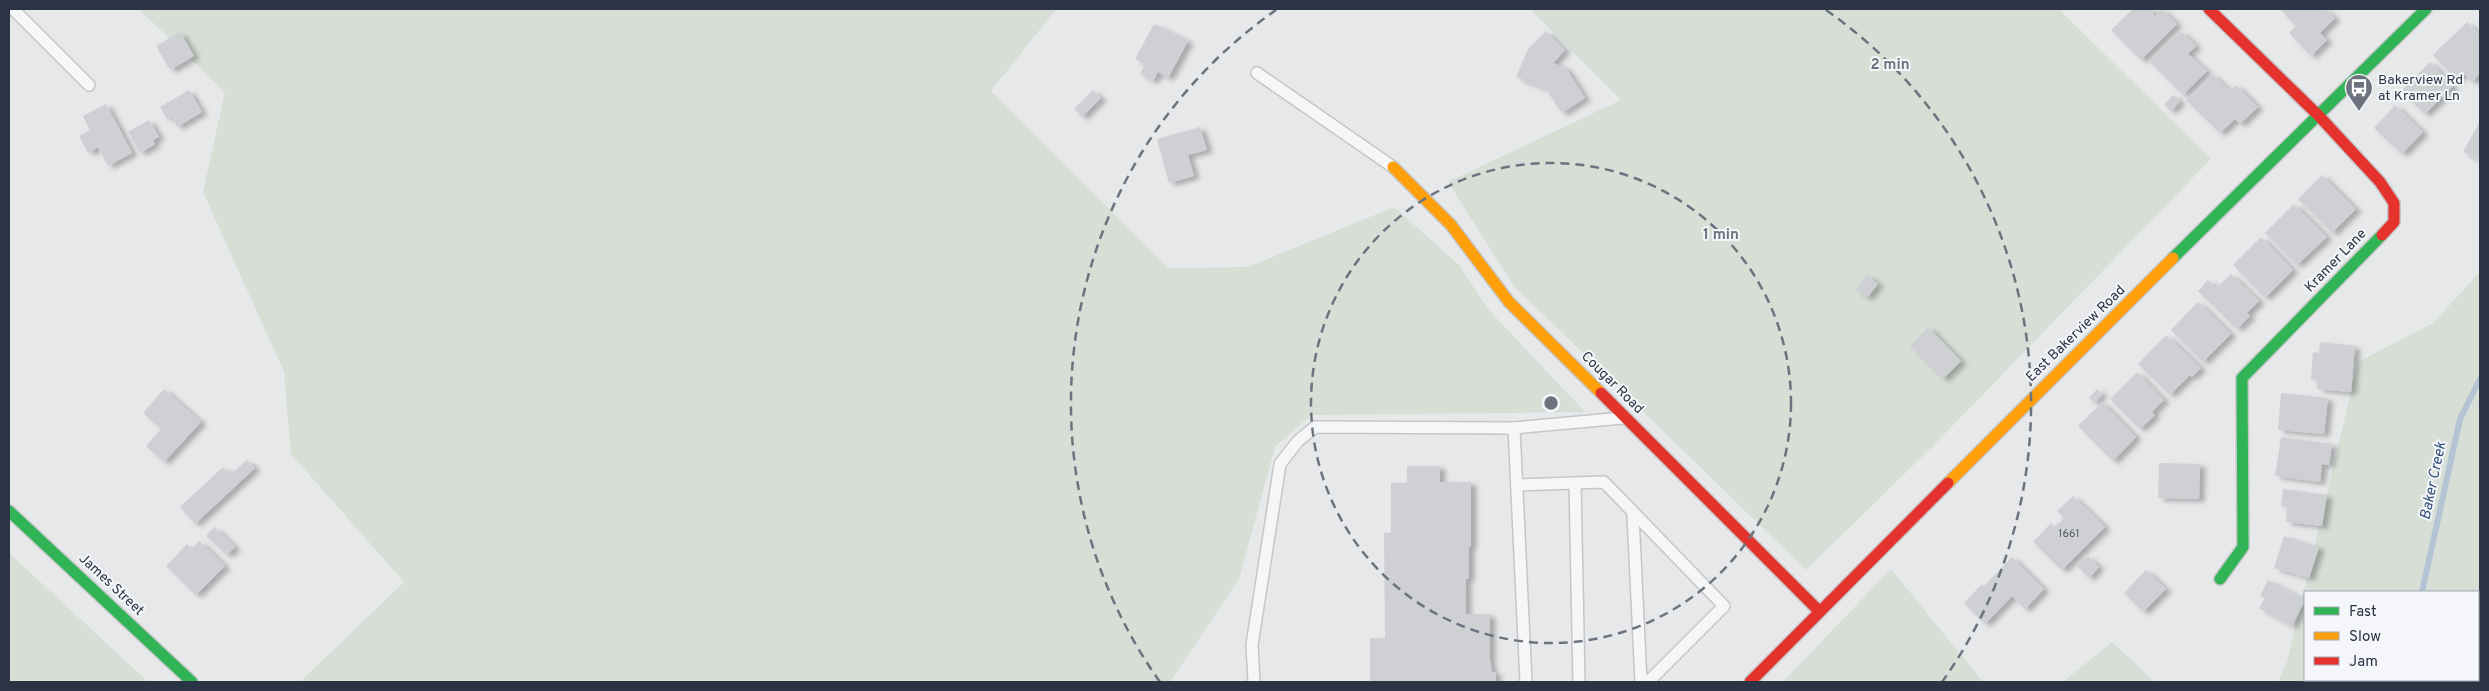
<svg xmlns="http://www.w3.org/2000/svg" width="2489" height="691" font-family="Overpass,sans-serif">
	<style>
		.green { fill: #d6ded6; fill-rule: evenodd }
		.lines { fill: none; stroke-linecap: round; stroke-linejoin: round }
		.stream { stroke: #b4c4d5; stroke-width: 6 }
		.building { fill: #ced0d3; filter: url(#shadow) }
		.lane-casing { stroke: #c4c6c8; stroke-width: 14 }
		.fast-casing { stroke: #c4c6c8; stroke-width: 14 }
		.slow-casing { stroke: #c4c6c8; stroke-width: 14 }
		.jam-casing { stroke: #c4c6c8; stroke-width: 14 }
		.lane { stroke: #f5f6f7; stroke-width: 11 }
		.fast { stroke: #30b455; stroke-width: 11 }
		.slow { stroke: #ff9f0a; stroke-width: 11 }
		.jam { stroke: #e5322d; stroke-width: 11 }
		.ring { fill: none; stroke: #6c737f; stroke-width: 2.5; stroke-dasharray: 9 6 }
		.labels { text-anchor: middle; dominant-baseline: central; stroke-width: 4; stroke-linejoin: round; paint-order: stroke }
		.number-label { font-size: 11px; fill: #545c69 }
		.poi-label { font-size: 14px; fill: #2b3445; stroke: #f4f6f9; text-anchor: start }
		.street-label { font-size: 14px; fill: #2b3445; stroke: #f4f6f9 }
		.water-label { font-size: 15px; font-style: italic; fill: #34527a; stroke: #f4f6f9 }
		.centre { fill: #6c737f; stroke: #f4f6f9; stroke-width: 2.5 }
		.ring-label { font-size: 15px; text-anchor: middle; font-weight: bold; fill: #6c737f; stroke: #f4f6f9; stroke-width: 4; stroke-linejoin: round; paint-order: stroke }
	</style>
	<defs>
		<filter id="shadow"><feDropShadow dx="5.5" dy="3" stdDeviation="2.5" flood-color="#0004"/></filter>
	</defs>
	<rect width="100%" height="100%" fill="#e6e8ea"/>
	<!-- green -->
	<g class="green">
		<polygon points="139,9 1056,9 991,91 1168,268 1248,267 1394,207 1459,265 1488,309 1585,412 1311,415 1275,447 1239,579 1170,682 300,682 404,582 291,454 284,372 203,192 225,92"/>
		<polygon points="1530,9 2059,9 2211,159 1933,446 1806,570 1514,286 1448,182 1621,100"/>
		<path d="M 2480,272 L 2480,682 L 2278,682 L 2287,662 L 2358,362 L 2433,323 ZM 2305,592 L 2478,592 L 2478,680 L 2305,680 Z"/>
		<polygon points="9,553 148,682 9,682"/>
		<polygon points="1891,569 1983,682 1783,682"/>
		<polygon points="2112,642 2155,682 2063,682"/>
	</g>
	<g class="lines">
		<!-- stream -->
		<g class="stream">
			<polyline points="2422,592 2460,419 2480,379"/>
			<polyline points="2416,680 2416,682"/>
		</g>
	</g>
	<!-- building -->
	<g class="building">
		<polygon points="2133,9 2157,9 2152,13 2155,16 2162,9 2177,24 2141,60 2111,30"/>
		<polygon points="2280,9 2325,9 2335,18 2320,33 2327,40 2311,56 2289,33 2296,26"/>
		<polygon points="2467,22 2480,35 2480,73 2472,82 2463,73 2457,80 2433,55"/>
		<polygon points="1154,24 1188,41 1168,78 1158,72 1153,81 1140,74 1145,64 1135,59"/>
		<polygon points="1546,31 1565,50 1553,63 1566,68 1585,98 1562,113 1546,89 1516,77 1528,49"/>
		<polygon points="2181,31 2196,46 2188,54 2207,71 2183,95 2150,62"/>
		<polygon points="180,32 194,56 170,70 156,46"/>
		<polygon points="2430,62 2453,86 2425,114 2401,91"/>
		<polygon points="2212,74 2230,91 2236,85 2258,107 2240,124 2235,119 2220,133 2186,100"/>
		<polygon points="189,90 202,112 177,127 171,116 167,119 160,107"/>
		<polygon points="1093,90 1101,98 1082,117 1074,109"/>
		<polygon points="2173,95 2180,101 2171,111 2164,105"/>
		<polygon points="106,104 132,153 108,166 98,147 88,153 79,136 90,130 83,116"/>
		<polygon points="2395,105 2423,132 2402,154 2374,128"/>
		<polygon points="149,120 159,137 153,140 155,144 140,153 128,132"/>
		<polygon points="2480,121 2480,161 2463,152"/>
		<polygon points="1200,127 1207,150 1188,155 1194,176 1169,183 1157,139"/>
		<polygon points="2322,175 2356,209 2332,233 2298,199"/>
		<polygon points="2294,204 2327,237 2297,265 2265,233"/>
		<polygon points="2261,237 2293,270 2265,298 2233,265"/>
		<polygon points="2231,274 2259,301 2247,313 2250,316 2237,329 2198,291 2208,280 2216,288"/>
		<polygon points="1867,275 1878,284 1867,298 1856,289"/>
		<polygon points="2198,302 2231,334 2203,362 2171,330"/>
		<polygon points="1928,327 1961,361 1943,379 1910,346"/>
		<polygon points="2166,335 2201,368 2192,377 2190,375 2170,395 2138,364"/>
		<polygon points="2320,342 2355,346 2351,392 2317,389 2318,380 2311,379 2313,352 2319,353"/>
		<polygon points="2137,372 2164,400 2152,412 2155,415 2140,429 2110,399"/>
		<polygon points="164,389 201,422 164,462 146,446 161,429 143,413"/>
		<polygon points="2097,389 2102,394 2094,403 2089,398"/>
		<polygon points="2281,393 2328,398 2324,434 2278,430"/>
		<polygon points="2102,402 2136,437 2113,461 2078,426"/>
		<polygon points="2281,437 2332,444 2329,465 2322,464 2320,482 2275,476"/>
		<polygon points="247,460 255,468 195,524 180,507 223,467 230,475"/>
		<polygon points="2159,463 2200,464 2199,499 2158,498"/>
		<polygon points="1407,466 1440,466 1440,482 1471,482 1471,547 1469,547 1469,578 1466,579 1466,614 1490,614 1490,660 1492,672 1496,672 1496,682 1370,682 1370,638 1385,638 1384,533 1391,533 1391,483 1407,483"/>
		<polygon points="2283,489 2327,495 2322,526 2286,522 2287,507 2281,506"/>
		<polygon points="2073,496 2105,527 2062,570 2033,542 2051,523 2055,527 2064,518 2057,511"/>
		<polygon points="214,527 235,547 227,555 206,536"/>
		<polygon points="2284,536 2319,547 2309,578 2274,568"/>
		<polygon points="199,541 225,566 196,595 166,566 187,544 192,549"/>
		<polygon points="2088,556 2099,567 2089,578 2077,566"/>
		<polygon points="2012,557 2044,589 2025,609 2012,596 1985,624 1964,603 1982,584 1984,586"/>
		<polygon points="2146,570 2166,589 2143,612 2124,593"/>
		<polygon points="2268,580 2305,600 2292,626 2259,608 2265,598 2260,596"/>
	</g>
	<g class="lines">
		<defs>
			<g id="lane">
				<polyline points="13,9 89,85"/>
				<polyline points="1257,73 1393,167"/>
				<polyline points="1575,483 1579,682"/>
				<polyline points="1517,485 1604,482 1724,606 1648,682"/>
				<polyline points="1633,515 1641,682"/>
				<polyline points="1254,682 1252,645 1280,464 1298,441 1315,427 1514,428"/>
				<polyline points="1526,682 1514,428 1623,418"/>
			</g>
			<g id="fast">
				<polyline points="2173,258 2426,9"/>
				<polyline points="9,511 192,682"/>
				<polyline points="2220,579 2243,547 2242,378 2382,235"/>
			</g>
			<g id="slow">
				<polyline points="1393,167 1451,225 1509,302 1601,393"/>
				<polyline points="1948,483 2173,258"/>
			</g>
			<g id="jam">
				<polyline points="2209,9 2319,116 2380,182 2394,203 2394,222 2382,235"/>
				<polyline points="1601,393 1819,611"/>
				<polyline points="1750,682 1948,483"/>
			</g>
		</defs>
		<!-- lane casing -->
		<use href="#lane" class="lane-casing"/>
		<!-- fast casing -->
		<use href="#fast" class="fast-casing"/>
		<!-- slow casing -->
		<use href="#slow" class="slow-casing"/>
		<!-- jam casing -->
		<use href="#jam" class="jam-casing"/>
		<!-- lane -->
		<use href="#lane" class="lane"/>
		<!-- fast -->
		<use href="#fast" class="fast"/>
		<!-- slow -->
		<use href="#slow" class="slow"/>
		<!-- jam -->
		<use href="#jam" class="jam"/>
	</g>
	<!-- distance rings -->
	<g class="ring">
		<circle cx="1551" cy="403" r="240"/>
		<path d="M1160 682A480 480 0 0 1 1276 10M1826 10A480 480 0 0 1 1942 682"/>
	</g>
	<!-- icons -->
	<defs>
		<symbol id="bus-pin" viewBox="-11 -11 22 30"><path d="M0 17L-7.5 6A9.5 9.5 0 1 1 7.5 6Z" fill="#6c737f" stroke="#f4f6f9"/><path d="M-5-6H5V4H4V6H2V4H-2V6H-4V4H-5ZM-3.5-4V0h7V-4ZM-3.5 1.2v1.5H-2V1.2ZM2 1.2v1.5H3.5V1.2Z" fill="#fff"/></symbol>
	</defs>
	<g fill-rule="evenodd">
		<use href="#bus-pin" x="2343" y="72" width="32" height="43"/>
	</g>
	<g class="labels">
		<!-- number labels -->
		<g class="number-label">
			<text x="2069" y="534">1661</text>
		</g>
		<!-- poi labels -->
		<g class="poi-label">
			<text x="2378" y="80">Bakerview Rd<tspan x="2378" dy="16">at Kramer Ln</tspan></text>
		</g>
		<!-- street labels -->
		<g class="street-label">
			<text transform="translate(2336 261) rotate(-46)">Kramer Lane</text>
			<text transform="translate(2076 334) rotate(-44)">East Bakerview Road</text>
			<text transform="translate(1612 383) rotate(45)">Cougar Road</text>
			<text transform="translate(111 585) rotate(43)">James Street</text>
		</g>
		<!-- water labels -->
		<g class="water-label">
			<text transform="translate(2434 481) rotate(-78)">Baker Creek</text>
		</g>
	</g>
	<circle cx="1551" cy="403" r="8" class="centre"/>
	<g class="ring-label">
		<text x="1890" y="69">2 min</text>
		<text x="1721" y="239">1 min</text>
	</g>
	<!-- border -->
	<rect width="2489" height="691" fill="none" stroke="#2b3445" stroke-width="20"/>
	<!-- legend -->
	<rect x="2304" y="591" width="175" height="90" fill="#f4f6f9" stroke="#a4a8b1"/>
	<rect x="2314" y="607" width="25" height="8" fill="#30b455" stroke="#a4a8b1"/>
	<text x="2349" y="616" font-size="15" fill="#2b3445">Fast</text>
	<rect x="2314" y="632" width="25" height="8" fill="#ff9f0a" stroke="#a4a8b1"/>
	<text x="2349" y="641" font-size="15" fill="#2b3445">Slow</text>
	<rect x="2314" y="657" width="25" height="8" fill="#e5322d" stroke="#a4a8b1"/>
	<text x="2349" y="666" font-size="15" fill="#2b3445">Jam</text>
</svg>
